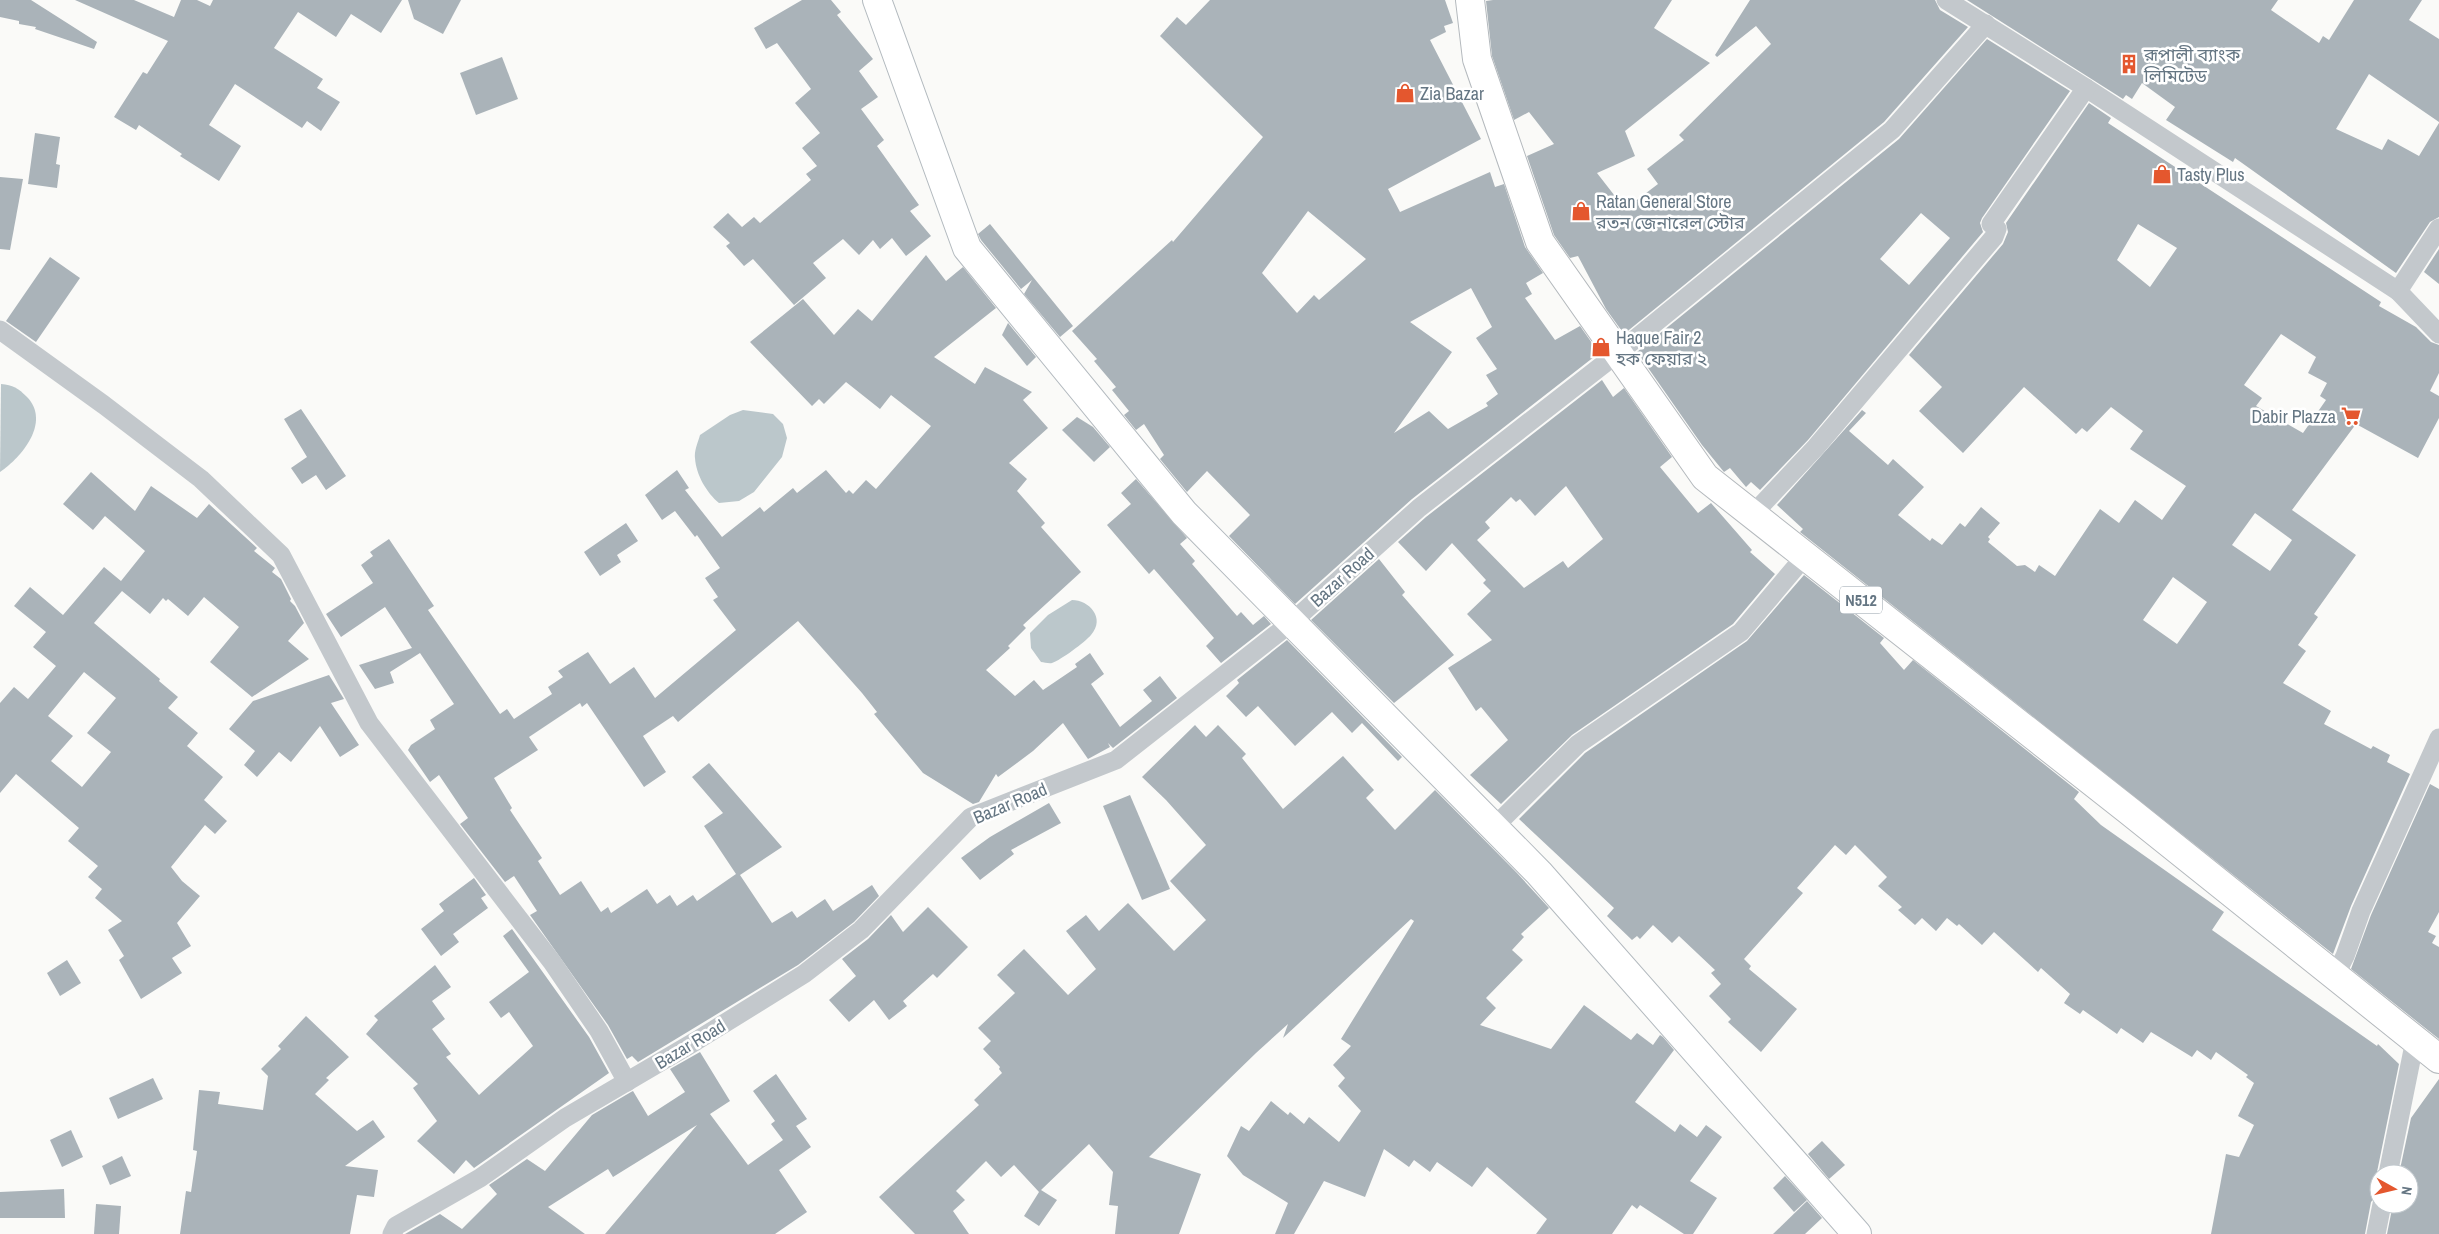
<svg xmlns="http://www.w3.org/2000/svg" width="2439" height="1234" font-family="'Archivo Narrow','Noto Sans Bengali',sans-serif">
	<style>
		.water { fill: #bbc7cb }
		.building { fill: #aab3b9; fill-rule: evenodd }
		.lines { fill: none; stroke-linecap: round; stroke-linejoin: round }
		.secondary-casing { stroke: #b3babf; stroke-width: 30 }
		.highway-casing { stroke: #b4b9bd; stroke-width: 30 }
		.street { stroke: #c3c8cc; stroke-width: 19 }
		.secondary { stroke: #fff; stroke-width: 28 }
		.highway { stroke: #fff; stroke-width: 28 }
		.labels { text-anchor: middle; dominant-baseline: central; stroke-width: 5; stroke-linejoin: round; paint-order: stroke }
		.shield { fill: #fff; stroke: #939fa8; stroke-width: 1 }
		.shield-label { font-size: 16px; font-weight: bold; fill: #657683 }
		.poi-label { font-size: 18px; fill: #657683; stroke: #fff; text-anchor: start }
		.street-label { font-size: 18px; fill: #657683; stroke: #fff }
	</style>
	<rect width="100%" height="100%" fill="#fafaf8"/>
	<!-- water -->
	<g class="water">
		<path d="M 1,384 C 13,385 18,388 27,397 C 51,422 22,457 0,472 Z"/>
		<path d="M 743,410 L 773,414 L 783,424 L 787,438 L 782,457 L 754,492 L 739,501 L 719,503 C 707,493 696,475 695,458 C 694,451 698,442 700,435 L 730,415 Z"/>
		<path d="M 1072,600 C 1089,600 1106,618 1091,635 C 1085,642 1061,660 1052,663 C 1049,664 1044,662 1041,662 L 1031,648 L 1030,633 L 1048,615 Z"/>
	</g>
	<!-- building -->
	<g class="building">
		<polygon points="0,0 31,0 97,42 94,49 35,29 36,27 19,24 19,21 0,17"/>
		<polygon points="75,0 134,0 174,17 181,0 197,0 210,6 213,0 402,0 381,33 351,14 336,37 298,12 274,48 323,79 317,88 340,102 321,131 307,121 302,128 235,84 209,125 241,146 219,181 180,156 182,154 139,125 136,130 114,117 143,72 147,74 168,41"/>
		<polygon points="408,0 461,0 443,34 414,19"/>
		<polygon points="802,0 831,0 841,12 837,15 873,59 859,71 878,97 861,109 884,140 877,146 919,205 910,211 931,236 906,256 892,238 880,249 873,240 859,255 843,239 813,263 826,278 794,305 753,259 744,266 726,246 730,243 713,227 728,213 742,227 754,217 760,223 811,180 806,174 817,166 802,148 820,133 795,103 811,89 777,43 766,49 754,28"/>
		<path d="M 1210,0 L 1445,0 L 1453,23 L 1444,26 L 1446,32 L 1430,40 L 1481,139 L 1388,189 L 1400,212 L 1490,172 L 1495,187 L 1504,184 L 1525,247 L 1543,273 L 1526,283 L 1532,294 L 1525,298 L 1555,340 L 1580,326 L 1599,353 L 1412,499 L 1295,604 L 1229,536 L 1250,515 L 1207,471 L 1187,492 L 1160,459 L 1164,455 L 1144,424 L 1136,430 L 1124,415 L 1129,411 L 1112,390 L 1116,387 L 1094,361 L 1097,359 L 1072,331 L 1172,240 L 1173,242 L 1263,137 L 1160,36 L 1177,17 L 1186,25 ZM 1308,211 L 1366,259 L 1319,300 L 1314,295 L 1297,313 L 1262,273 ZM 1471,288 L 1492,327 L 1476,338 L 1497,369 L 1486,375 L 1498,394 L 1486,403 L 1488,406 L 1448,429 L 1429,411 L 1394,433 L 1452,352 L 1410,322 Z"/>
		<polygon points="1493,0 1672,0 1654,28 1710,63 1625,131 1635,156 1597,173 1625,209 1658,184 1647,169 1684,140 1679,135 1771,44 1756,26 1717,57 1715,55 1750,0 1935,0 1940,10 1968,27 1884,122 1624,334 1606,309 1578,256 1570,258 1554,235 1527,156 1554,144 1529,112 1514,120 1492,56 1486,1"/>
		<polygon points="1967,0 2278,0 2271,10 2319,43 2323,36 2329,40 2354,0 2422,0 2409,20 2439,39 2439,122 2369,74 2336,129 2382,150 2388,139 2419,156 2439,123 2439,217 2430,222 2396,273 2235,158 2233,162 2166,120 2175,107 2142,83 2132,99 2126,95 2123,99"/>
		<path d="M 1987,39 L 2070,91 L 1982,218 L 1980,223 L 1983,232 L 1808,440 L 1760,490 L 1751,482 L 1746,487 L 1730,468 L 1724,472 L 1702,445 L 1637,352 L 1899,139 ZM 1921,213 L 1950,238 L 1909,285 L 1880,259 Z"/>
		<polygon points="502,57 518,99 476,115 460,73"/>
		<path d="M 2089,103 L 2111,118 L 2108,123 L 2381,302 L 2379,306 L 2416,327 L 2431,342 L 2439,345 L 2439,373 L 2430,391 L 2439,396 L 2439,418 L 2418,458 L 2356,424 L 2292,510 L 2356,555 L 2314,614 L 2318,617 L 2298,645 L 2306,651 L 2283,683 L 2331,711 L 2324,724 L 2371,749 L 2373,746 L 2390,755 L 2387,762 L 2410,774 L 2351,906 L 2333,954 L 1800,532 L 1803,529 L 1777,505 L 1862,410 L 1866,413 L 1849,431 L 1888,465 L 1893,459 L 1924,487 L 1898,515 L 1930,541 L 1932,538 L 1942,545 L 1960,523 L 1965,527 L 1981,507 L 2000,523 L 1988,537 L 1990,539 L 1988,542 L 2017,566 L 2025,565 L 2035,572 L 2039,565 L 2055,576 L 2100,509 L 2119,523 L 2135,500 L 2162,520 L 2186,486 L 2130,449 L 2143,431 L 2111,407 L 2087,432 L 2082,428 L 2076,434 L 2024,387 L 1963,453 L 1919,411 L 1942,387 L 1909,355 L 2003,244 L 2008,232 L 2006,223 ZM 2138,224 L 2177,248 L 2150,287 L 2117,260 ZM 2281,334 L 2316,357 L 2308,373 L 2327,383 L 2320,396 L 2326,400 L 2303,433 L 2256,406 L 2262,398 L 2244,385 ZM 2255,513 L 2292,540 L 2270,571 L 2232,545 ZM 2173,577 L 2207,602 L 2177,644 L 2143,620 Z"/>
		<polygon points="35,133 60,137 56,164 60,165 57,188 28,184"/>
		<polygon points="0,177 23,179 10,250 0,249"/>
		<polygon points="990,224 1073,326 1060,337 1024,294 1032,280 1021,289 981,240 978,234"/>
		<polygon points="2439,249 2439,284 2424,272"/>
		<polygon points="926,255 946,281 963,267 996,308 934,357 975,384 985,367 1032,392 1023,400 1048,428 1009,463 1027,479 1017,491 1045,523 1041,527 1081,572 1023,625 1026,628 1008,646 1010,648 986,670 1015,696 1034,680 1043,690 1077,667 1075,664 1090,653 1104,674 1091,684 1120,727 1152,701 1143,690 1160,676 1177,698 1113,748 1108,743 1110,747 1088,759 1063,723 1033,751 998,777 996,774 979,802 973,804 923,773 874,714 877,712 862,693 798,621 678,722 673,716 643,736 666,772 644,787 587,703 582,707 580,703 529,737 538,750 494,778 512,808 510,810 542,858 538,861 560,895 581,881 601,912 608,907 611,913 647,889 657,904 670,895 677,906 693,895 697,901 736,874 704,826 723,813 692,777 709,763 782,847 740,875 772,923 792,911 797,918 825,899 833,911 872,885 879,896 854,922 798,965 638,1062 632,1056 627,1059 608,1025 530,915 537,911 514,876 505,882 460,824 468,818 439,775 430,782 408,750 411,745 435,729 430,720 454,704 420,653 390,672 394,683 375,689 359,665 412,648 385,607 341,637 326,614 373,583 361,565 373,556 370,552 389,539 434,606 428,610 500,714 507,709 514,719 552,694 548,687 563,677 558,671 588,652 610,684 634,667 655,698 736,630 713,600 718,597 705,578 720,568 697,535 695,537 675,511 662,520 645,495 677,470 689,488 685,490 722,537 760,507 764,512 793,488 797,493 826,470 846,493 849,490 853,494 866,480 876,489 931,426 891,395 880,409 846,382 824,404 819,399 812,406 750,342 803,299 834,335 858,309 872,321"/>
		<polygon points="50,257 80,278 36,342 6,321"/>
		<polygon points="1008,323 1036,357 1027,366 1002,335"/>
		<path d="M 1602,380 L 1613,397 L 1624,388 L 1672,457 L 1660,467 L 1698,513 L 1711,503 L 1752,550 L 1750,552 L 1775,574 L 1733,624 L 1572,735 L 1501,804 L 1470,775 L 1508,740 L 1481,707 L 1476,711 L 1448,668 L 1492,640 L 1467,614 L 1491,591 L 1483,583 L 1486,580 L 1452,543 L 1426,571 L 1398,542 L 1426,517 ZM 1566,486 L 1603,539 L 1568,568 L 1563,561 L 1524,588 L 1477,540 L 1490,528 L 1485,522 L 1511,497 L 1516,502 L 1520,499 L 1535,516 Z"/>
		<polygon points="301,409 346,476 326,490 316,475 302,484 291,468 307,457 284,419"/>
		<polygon points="1077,417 1093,427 1110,447 1094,462 1062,430"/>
		<path d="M 91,472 L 135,511 L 151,486 L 197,518 L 209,504 L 257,548 L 254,551 L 275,568 L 272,572 L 281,579 L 291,599 L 290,601 L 295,606 L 304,623 L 288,641 L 309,659 L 252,697 L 210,662 L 239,627 L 204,597 L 188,616 L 168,599 L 166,601 L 163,598 L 150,614 L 122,591 L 94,623 L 160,679 L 159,681 L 178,697 L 168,708 L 198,733 L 187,746 L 223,777 L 204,800 L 227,821 L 215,834 L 205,825 L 171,867 L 182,881 L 200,896 L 177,923 L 191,946 L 172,958 L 182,973 L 141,999 L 119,960 L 124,956 L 108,930 L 122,921 L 95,898 L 102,889 L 88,877 L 98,866 L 68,841 L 79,828 L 16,774 L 0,793 L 0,703 L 14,687 L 28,699 L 56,666 L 33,647 L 46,632 L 14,606 L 30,587 L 63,615 L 104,567 L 121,581 L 145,551 L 105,516 L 93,530 L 63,504 ZM 84,672 L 116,698 L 87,733 L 111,752 L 82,787 L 51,761 L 73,736 L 48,716 Z"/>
		<polygon points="1136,479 1187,538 1180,544 1195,561 1192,564 1237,616 1241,612 1253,625 1264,616 1271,624 1221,663 1206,646 1214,638 1154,569 1149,574 1107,525 1131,504 1121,493"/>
		<polygon points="626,523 638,541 617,555 621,562 600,576 584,552"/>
		<polygon points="1379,559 1405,592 1402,595 1454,655 1394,703 1311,620"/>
		<polygon points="1804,575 1884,638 1880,643 1904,670 1913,660 2079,792 2074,799 2101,825 2224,912 2212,930 2377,1046 2378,1044 2399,1064 2377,1172 2379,1193 2371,1202 2365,1234 2211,1234 2226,1154 2239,1157 2254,1125 2238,1116 2254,1083 2246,1077 2248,1075 2216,1052 2211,1060 2197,1050 2192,1057 2151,1032 2143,1043 2121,1028 2117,1034 2083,1010 2080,1014 2064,1003 2070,994 2041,968 2038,972 1994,932 1982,945 1959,924 1957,926 1947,918 1936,931 1922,918 1915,925 1898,910 1902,907 1878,886 1887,877 1855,845 1846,855 1835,845 1797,888 1803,893 1744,959 1751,966 1749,969 1797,1009 1761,1052 1728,1022 1731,1019 1709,996 1721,984 1711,973 1715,970 1679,936 1672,943 1653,925 1640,939 1637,936 1632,940 1607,916 1614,908 1519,819 1585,753 1747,641"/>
		<polygon points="1287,640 1402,757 1398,761 1362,723 1352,733 1332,712 1295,746 1258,706 1246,717 1226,696 1239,683 1237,680"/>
		<polygon points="329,675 344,699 331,703 359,745 340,757 320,726 291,762 279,752 257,777 244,765 255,751 229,729 253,701"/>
		<polygon points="1195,725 1206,737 1218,725 1246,754 1242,758 1283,809 1343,756 1374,790 1366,798 1395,830 1435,790 1517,873 1549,908 1521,934 1524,937 1512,950 1523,960 1486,998 1496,1008 1480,1025 1551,1049 1584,1005 1631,1040 1637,1033 1653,1045 1660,1035 1663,1037 1674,1050 1635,1102 1675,1132 1680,1124 1697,1137 1706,1125 1722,1137 1690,1181 1717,1198 1693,1234 1684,1234 1640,1205 1637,1209 1632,1205 1612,1234 1536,1234 1547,1219 1487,1167 1472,1187 1437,1162 1430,1172 1414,1160 1409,1167 1384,1149 1365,1197 1324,1181 1294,1234 1275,1234 1288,1203 1243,1175 1227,1156 1241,1126 1249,1131 1271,1101 1288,1115 1290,1112 1304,1124 1309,1117 1339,1142 1361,1111 1338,1086 1345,1078 1333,1065 1351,1046 1341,1039 1414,921 1411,919 1283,1038 1288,1024 1256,1053 1149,1157 1201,1174 1179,1234 1115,1234 1118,1206 1109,1205 1113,1172 1089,1144 1041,1190 1057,1200 1039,1226 1024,1216 1039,1192 1014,1165 1001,1177 986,1161 956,1191 965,1200 953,1211 969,1234 915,1234 879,1197 979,1105 974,1100 1002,1073 999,1069 1000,1067 983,1049 991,1041 978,1028 1015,993 997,975 1024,949 1068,995 1096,969 1066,931 1086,915 1099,931 1128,903 1174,951 1206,920 1170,881 1206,845 1166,800 1142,777"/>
		<polygon points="2430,784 2439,789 2439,912 2428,932 2436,936 2432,943 2439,947 2439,1039 2351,969 2371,915"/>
		<polygon points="1130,795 1170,889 1142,900 1103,806"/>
		<polygon points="1049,803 1061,823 1011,850 1014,854 980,880 961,858 990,837"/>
		<polygon points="474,878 486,895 481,898 488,908 453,934 459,942 441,956 421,929 444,911 439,904"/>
		<polygon points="928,907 968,947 937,978 933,974 903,1001 907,1006 889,1020 874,1000 849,1022 829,1000 856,976 842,959 868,939 891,915 903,932"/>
		<polygon points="512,929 589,1037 609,1073 474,1168 466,1160 454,1174 417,1141 437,1121 413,1088 418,1084 366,1034 378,1020 374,1016 435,965 451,987 432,1001 445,1019 432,1029 451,1054 446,1057 479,1095 533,1046 509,1012 501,1018 489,1002 529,972 503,936"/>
		<polygon points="67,960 81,983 60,996 47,973"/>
		<polygon points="306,1016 349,1057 326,1078 329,1080 315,1094 357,1131 373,1120 385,1137 345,1166 378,1170 374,1197 357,1195 350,1234 180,1234 186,1191 191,1192 197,1151 193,1150 199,1090 220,1092 218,1104 263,1110 268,1076 261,1069 281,1049 278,1046"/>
		<polygon points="700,1052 730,1101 710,1114 748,1165 783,1140 771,1124 775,1121 753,1091 776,1074 807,1119 796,1126 811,1147 779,1170 807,1212 775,1234 605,1234 697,1125 613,1177 608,1169 548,1207 585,1234 405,1234 440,1214 462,1229 497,1194 489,1185 527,1159 545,1171 592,1115 631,1092 633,1091 648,1116 685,1092 670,1069"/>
		<polygon points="153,1078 163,1099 118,1119 109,1098"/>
		<polygon points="2439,1079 2439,1234 2387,1234 2393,1204 2409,1204 2409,1174 2399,1174 2411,1118"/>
		<polygon points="71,1130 83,1157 62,1167 50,1140"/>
		<polygon points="1822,1141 1845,1165 1829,1179 1808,1154"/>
		<polygon points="122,1156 131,1176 110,1185 102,1166"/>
		<polygon points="1785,1176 1807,1200 1794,1212 1773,1188"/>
		<polygon points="64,1189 65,1218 0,1218 0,1192"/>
		<polygon points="1807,1201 1822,1218 1805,1234 1773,1234"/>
		<polygon points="96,1204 121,1206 119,1234 94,1234"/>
	</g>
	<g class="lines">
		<defs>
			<polyline id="secondary" points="877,0 967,248 1184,513 1539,873 1857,1234"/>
			<polyline id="highway" points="1470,0 1477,59 1540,242 1705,477 2128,810 2439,1059"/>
		</defs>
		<!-- secondary casing -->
		<use href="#secondary" class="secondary-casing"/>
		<!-- highway casing -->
		<use href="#highway" class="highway-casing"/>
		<!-- street -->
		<g class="street">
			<polyline points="1946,0 2086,88 2398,291 2439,228"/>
			<polyline points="2398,291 2439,334"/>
			<polyline points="0,330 104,405 201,479 281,555 369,723 552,962 599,1031 627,1082"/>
			<polyline points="1753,514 1816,447 1994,237 1997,229 1991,224 2086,88"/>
			<polyline points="1494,827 1578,744 1741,632 1805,556"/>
			<polyline points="2335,976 2345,956 2361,911 2439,738"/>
			<polyline points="2388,1174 2415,1040"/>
			<polyline points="392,1234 396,1226 480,1178 565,1118 696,1041 804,974 861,930 971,817 1116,760 1292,622 1419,508 1618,353 1892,130 1986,24"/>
			<polyline points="2376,1234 2382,1204"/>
		</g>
		<!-- secondary -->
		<use href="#secondary" class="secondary"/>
		<!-- highway -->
		<use href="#highway" class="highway"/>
	</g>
	<!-- icons -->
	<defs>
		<symbol id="building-bare" viewBox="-9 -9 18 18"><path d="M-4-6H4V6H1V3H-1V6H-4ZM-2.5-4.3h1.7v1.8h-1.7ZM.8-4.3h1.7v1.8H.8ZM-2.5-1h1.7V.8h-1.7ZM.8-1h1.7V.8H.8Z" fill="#e4572e" stroke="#fff" stroke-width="2.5" paint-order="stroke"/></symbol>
		<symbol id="shop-bare" viewBox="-9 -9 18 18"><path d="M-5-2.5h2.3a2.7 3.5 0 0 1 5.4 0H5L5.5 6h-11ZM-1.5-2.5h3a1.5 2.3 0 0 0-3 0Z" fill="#e4572e" stroke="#fff" stroke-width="2.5" paint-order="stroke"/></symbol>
		<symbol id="supermarket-bare" viewBox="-9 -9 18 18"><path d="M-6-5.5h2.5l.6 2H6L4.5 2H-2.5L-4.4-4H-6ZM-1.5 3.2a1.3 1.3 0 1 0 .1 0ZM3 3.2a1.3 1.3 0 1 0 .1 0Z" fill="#e4572e" stroke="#fff" stroke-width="2.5" paint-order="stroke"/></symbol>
	</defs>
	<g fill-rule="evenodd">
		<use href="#building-bare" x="2115" y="50" width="28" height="28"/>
		<use href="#shop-bare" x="1391" y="79" width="28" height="28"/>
		<use href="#shop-bare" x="2148" y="160" width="28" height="28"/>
		<use href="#shop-bare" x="1567" y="197" width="28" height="28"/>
		<use href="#shop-bare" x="1587" y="333" width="28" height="28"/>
		<use href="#supermarket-bare" x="2337" y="402" width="28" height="28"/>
	</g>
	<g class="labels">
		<!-- shield labels -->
		<rect class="shield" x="1840" y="586.5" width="42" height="27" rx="4"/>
		<g class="shield-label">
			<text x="1861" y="600">N512</text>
		</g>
		<!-- poi labels -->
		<g class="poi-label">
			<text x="2144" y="54">রূপালী ব্যাংক<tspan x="2144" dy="21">লিমিটেড</tspan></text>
			<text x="1420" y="93">Zia Bazar</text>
			<text x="2177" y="174">Tasty Plus</text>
			<text x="1596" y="201">Ratan General Store<tspan x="1596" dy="21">রতন জেনারেল স্টোর</tspan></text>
			<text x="1616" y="337">Haque Fair 2<tspan x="1616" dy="21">হক ফেয়ার ২</tspan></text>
			<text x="2336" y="416" text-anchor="end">Dabir Plazza</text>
		</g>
		<!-- street labels -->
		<g class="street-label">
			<text transform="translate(1342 577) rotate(-42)">Bazar Road</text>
			<text transform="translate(1010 803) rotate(-23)">Bazar Road</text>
			<text transform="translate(690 1044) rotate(-31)">Bazar Road</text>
		</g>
	</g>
	<!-- north arrow -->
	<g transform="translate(2394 1189) rotate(98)"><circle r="24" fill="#ffffff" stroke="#c1c8cd"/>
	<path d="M0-4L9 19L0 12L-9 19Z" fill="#e4572e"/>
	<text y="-8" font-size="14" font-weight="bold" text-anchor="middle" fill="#657683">N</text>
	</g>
</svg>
